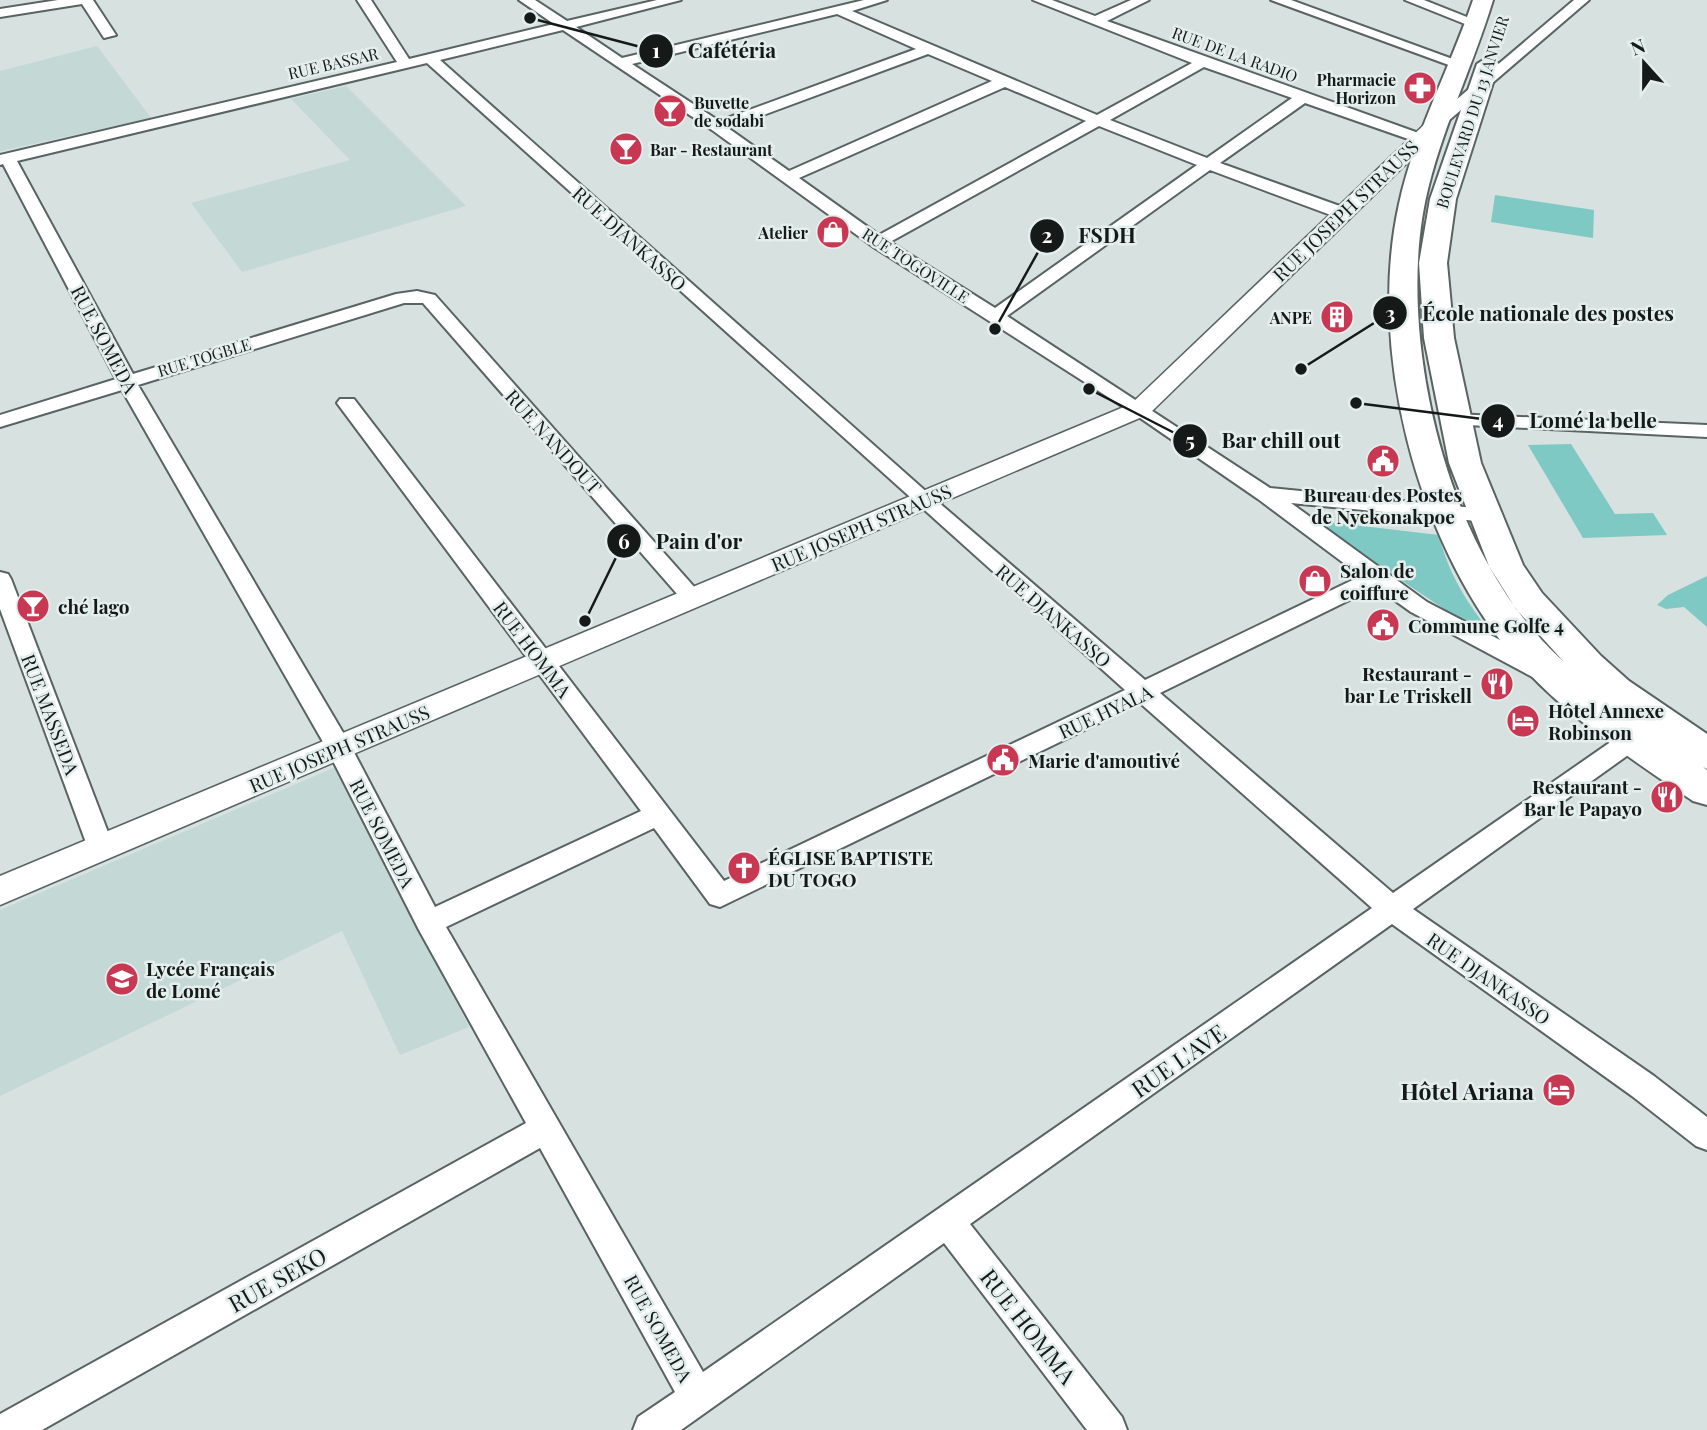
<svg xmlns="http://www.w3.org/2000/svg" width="1707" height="1430" font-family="'Playfair Display',serif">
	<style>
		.built { fill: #c4d8d6 }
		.green { fill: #7fc9c4 }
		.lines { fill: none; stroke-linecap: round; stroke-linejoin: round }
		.minor-casing { stroke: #596362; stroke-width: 4 }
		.tertiary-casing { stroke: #596362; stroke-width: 3 }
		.trunk-casing { stroke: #596362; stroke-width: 4 }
		.minor { fill: #fff; fill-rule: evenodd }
		.tertiary { fill: #fff; fill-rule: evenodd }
		.trunk { fill: #fff; fill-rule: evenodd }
		.labels { text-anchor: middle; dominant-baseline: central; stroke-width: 5; stroke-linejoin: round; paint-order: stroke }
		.far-street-label { font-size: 16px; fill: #151918; stroke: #e3eeed }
		.far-poi-label { font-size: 16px; font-weight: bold; fill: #151918; stroke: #e3eeed; text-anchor: end }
		.street-label { font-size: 19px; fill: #151918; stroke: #e3eeed }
		.poi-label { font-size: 19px; font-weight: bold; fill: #151918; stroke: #e3eeed; text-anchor: start }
		.near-street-label { font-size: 23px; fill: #151918; stroke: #e3eeed }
		.near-poi-label { font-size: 23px; font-weight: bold; fill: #151918; stroke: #e3eeed; text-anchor: end }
		.leader { fill: none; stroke: #151918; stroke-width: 2.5 }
		.callout-dot { fill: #151918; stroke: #e3eeed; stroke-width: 2.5 }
		.mark-label { font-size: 21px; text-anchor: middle; font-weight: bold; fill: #fff }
		.callout-label { font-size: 21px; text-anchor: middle; font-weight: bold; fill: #151918; stroke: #e3eeed; stroke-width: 5; stroke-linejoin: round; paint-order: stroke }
	</style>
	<rect width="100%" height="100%" fill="#d6e1e0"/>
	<!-- built -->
	<g class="built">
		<polygon points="97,46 151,118 0,151 0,71"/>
		<polygon points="346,86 466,206 242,272 191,203 350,160 291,99"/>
		<polygon points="336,767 469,1027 400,1055 342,931 0,1096 0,910"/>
	</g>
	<!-- green -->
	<g class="green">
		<polygon points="1495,195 1594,210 1593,238 1491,222"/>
		<polygon points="1571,444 1615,514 1653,513 1667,535 1583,538 1528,445"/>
		<path d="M 1311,520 L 1439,535 C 1450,581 1474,613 1504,649 Z"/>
		<polygon points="1707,576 1707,627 1684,607 1666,609 1657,605 1668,595"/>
	</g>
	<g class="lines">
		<defs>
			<g id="minor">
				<polygon points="58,0 93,0 116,35 104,38 82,4 0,17 0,9"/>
				<path d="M 357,0 L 371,0 L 409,59 L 554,24 L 519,0 L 535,0 L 567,21 L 657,0 L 681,0 L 576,27 L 622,58 L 864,0 L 887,0 L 852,11 L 1097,115 L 1192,63 L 1033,0 L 1052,0 L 1095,16 L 1131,0 L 1149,0 L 1107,21 L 1424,135 L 1424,141 L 1414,141 L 1305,103 L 1220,163 L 1348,209 L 1348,217 L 1336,217 L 1210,170 L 1007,316 L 1270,488 L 1495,510 L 1498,515 L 1495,520 L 1487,522 L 1291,503 L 1427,602 L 1554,668 L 1558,674 L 1554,680 L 1538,680 L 1411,612 L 1376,587 L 1160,693 L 1393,893 L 1638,723 L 1647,720 L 1656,723 L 1659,729 L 1656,735 L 1413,909 L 1654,1076 L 1707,1117 L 1707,1150 L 1696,1146 L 1632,1096 L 1392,924 L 970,1224 L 1122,1417 L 1127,1430 L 1087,1430 L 944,1243 L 681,1430 L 633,1430 L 638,1417 L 675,1392 L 540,1148 L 42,1430 L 0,1430 L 0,1414 L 526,1123 L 419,930 L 327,749 L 122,390 L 0,427 L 0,415 L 116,379 L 3,164 L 0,165 L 0,155 L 397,62 ZM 837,14 L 916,49 L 719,121 L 632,64 ZM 563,30 L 712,130 L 872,246 L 1133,413 L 1258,499 L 1361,576 L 1145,680 L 930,495 L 440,60 ZM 928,54 L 992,81 L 789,171 L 728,128 ZM 427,63 L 1125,690 L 724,881 L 354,399 L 340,399 L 337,403 L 340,407 L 641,811 L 435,907 L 348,741 L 138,385 L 404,303 L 423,303 L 685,603 L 701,603 L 704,598 L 435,295 L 417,291 L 396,294 L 133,374 L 17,161 ZM 1204,67 L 1292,98 L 1207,158 L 1110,120 ZM 1005,87 L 1086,121 L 879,235 L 799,178 ZM 1099,126 L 1197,165 L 995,308 L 890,242 ZM 1140,703 L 1372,908 L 703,1372 L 446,927 L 654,828 L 710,904 L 720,907 Z"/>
				<polygon points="1271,0 1291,0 1469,65 1457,68"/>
				<polygon points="1405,0 1424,0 1482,23 1470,26"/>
				<polygon points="1574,0 1589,0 1440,128 1430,128 1430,122"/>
				<polygon points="1454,414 1707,425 1707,437 1447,424 1444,420"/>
				<polygon points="0,572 8,574 11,579 114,848 110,855 101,858 92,855 88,848 0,609"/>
			</g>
			<polygon id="tertiary" points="1435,119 1442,121 1445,125 1442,129 1149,414 0,905 0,876 1131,404 1428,121"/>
			<path id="trunk" d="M 1473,0 L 1493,0 C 1474,63 1445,122 1429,185 C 1399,301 1430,463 1489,566 L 1449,463 L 1424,338 L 1419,263 L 1430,199 L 1477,64 L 1488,57 L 1499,64 L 1456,199 L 1447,263 L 1454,338 L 1481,463 L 1523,565 L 1542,593 L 1601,656 L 1629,681 L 1707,734 L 1707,769 L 1703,767 L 1707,770 L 1707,805 L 1693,801 C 1628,757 1558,711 1508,650 C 1416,537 1367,348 1399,204 C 1414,134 1450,68 1473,0 ZM 1489,566 L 1516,609 L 1564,662 C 1533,634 1509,602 1489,566 Z"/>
		</defs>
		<!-- minor casing -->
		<use href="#minor" class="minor-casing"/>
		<!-- tertiary casing -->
		<use href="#tertiary" class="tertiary-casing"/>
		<!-- trunk casing -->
		<use href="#trunk" class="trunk-casing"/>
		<!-- minor -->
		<use href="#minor" class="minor"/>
		<!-- tertiary -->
		<use href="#tertiary" class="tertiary"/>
		<!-- trunk -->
		<use href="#trunk" class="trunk"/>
	</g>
	<!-- icons -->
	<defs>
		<symbol id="pharmacy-disc" viewBox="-11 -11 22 22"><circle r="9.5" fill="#c83852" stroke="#e3eeed"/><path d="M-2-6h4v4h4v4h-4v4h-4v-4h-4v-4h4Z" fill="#fff"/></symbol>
		<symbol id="bar-disc" viewBox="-11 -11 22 22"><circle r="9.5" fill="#c83852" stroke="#e3eeed"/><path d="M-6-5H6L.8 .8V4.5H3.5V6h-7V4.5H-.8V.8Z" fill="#fff"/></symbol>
		<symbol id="shop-disc" viewBox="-11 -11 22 22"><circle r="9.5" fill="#c83852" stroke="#e3eeed"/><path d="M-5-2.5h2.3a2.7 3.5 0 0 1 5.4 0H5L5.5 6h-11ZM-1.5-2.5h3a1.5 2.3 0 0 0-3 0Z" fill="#fff"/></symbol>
		<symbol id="building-disc" viewBox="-11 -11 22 22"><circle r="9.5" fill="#c83852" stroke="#e3eeed"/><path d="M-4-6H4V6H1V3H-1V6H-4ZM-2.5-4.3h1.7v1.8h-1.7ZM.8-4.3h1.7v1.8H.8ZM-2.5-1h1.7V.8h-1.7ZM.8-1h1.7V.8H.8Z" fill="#fff"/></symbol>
		<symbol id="civic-disc" viewBox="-11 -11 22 22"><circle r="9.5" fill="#c83852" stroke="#e3eeed"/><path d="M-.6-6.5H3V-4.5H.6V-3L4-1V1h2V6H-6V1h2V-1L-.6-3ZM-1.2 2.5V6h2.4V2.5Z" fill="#fff"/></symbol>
		<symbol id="restaurant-disc" viewBox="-11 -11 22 22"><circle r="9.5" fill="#c83852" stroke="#e3eeed"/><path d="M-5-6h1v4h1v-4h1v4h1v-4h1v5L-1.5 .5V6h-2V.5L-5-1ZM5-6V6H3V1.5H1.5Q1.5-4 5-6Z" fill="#fff"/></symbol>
		<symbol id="hotel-disc" viewBox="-11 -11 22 22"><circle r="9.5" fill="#c83852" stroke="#e3eeed"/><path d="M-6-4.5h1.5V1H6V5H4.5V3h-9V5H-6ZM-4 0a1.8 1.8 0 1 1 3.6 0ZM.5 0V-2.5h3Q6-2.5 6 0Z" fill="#fff"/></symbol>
		<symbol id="church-disc" viewBox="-11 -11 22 22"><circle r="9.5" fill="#c83852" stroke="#e3eeed"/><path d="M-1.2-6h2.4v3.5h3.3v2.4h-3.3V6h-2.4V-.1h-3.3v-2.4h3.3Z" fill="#fff"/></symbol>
		<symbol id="school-disc" viewBox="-11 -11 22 22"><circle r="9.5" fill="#c83852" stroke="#e3eeed"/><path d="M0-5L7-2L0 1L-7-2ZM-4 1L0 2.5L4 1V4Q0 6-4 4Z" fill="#fff"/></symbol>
	</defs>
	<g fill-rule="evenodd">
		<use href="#pharmacy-disc" x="1401" y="69" width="38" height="38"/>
		<use href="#bar-disc" x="651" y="92" width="38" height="38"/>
		<use href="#bar-disc" x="607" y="130" width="38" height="38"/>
		<use href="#shop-disc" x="814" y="213" width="38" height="38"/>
		<use href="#building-disc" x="1318" y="298" width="38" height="38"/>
		<use href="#civic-disc" x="1364" y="442" width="38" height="38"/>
		<use href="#shop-disc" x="1296" y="562" width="38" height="38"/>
		<use href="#bar-disc" x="14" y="587" width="38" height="38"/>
		<use href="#civic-disc" x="1364" y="606" width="38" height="38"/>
		<use href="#restaurant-disc" x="1478" y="665" width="38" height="38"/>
		<use href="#hotel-disc" x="1504" y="702" width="38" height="38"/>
		<use href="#civic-disc" x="984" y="741" width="38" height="38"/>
		<use href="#restaurant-disc" x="1648" y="778" width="38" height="38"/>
		<use href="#church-disc" x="725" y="849" width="38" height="38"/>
		<use href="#school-disc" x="103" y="960" width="38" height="38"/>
		<use href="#hotel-disc" x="1540" y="1071" width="38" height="38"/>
	</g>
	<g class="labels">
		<!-- far-street labels -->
		<g class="far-street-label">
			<text transform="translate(1235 54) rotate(20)">RUE DE LA RADIO</text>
			<text transform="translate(333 63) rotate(-13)">RUE BASSAR</text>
			<text transform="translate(1472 112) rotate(-72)">BOULEVARD DU 13 JANVIER</text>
			<text transform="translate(916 265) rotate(33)">RUE TOGOVILLE</text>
			<text transform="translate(204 357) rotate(-17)">RUE TOGBLE</text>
		</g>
		<!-- far-poi labels -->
		<g class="far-poi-label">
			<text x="1396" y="79">Pharmacie<tspan x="1396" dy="18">Horizon</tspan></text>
			<text x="694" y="102" text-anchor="start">Buvette<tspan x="694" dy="18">de sodabi</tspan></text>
			<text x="650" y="149" text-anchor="start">Bar - Restaurant</text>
			<text x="808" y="232">Atelier</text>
			<text x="1312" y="317">ANPE</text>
		</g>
		<!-- street labels -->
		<g class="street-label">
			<text transform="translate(1345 210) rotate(-44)">RUE JOSEPH STRAUSS</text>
			<text transform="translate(630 238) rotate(42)">RUE DJANKASSO</text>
			<text transform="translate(105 339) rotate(62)">RUE SOMEDA</text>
			<text transform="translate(554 441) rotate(48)">RUE NANDOUT</text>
			<text transform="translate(861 527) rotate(-23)">RUE JOSEPH STRAUSS</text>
			<text transform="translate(1054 615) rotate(41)">RUE DJANKASSO</text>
			<text transform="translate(533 649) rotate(53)">RUE HOMMA</text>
			<text transform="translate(1105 711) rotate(-25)">RUE HYALA</text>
			<text transform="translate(51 714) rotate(69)">RUE MASSEDA</text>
			<text transform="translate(339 748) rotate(-23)">RUE JOSEPH STRAUSS</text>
			<text transform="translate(383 833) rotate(63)">RUE SOMEDA</text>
			<text transform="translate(1489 978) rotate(35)">RUE DJANKASSO</text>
			<text transform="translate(659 1328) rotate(61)">RUE SOMEDA</text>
		</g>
		<!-- poi labels -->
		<g class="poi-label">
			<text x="1383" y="494" text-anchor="middle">Bureau des Postes<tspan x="1383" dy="22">de Nyekonakpoe</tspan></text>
			<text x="1340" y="570">Salon de<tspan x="1340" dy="22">coiffure</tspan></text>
			<text x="58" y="606">ché lago</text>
			<text x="1408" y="625">Commune Golfe 4</text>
			<text x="1472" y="673" text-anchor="end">Restaurant -<tspan x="1472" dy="22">bar Le Triskell</tspan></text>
			<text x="1548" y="710">Hôtel Annexe<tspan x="1548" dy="22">Robinson</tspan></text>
			<text x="1028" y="760">Marie d'amoutivé</text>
			<text x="1642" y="786" text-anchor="end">Restaurant -<tspan x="1642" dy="22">Bar le Papayo</tspan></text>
			<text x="768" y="857">ÉGLISE BAPTISTE<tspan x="768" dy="22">DU TOGO</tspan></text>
			<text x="146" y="968">Lycée Français<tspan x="146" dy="22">de Lomé</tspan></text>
		</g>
		<!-- near-street labels -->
		<g class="near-street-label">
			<text transform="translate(1178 1060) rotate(-35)">RUE L'AVE</text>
			<text transform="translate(277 1279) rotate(-29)">RUE SEKO</text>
			<text transform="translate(1029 1326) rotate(52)">RUE HOMMA</text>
		</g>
		<!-- near-poi labels -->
		<g class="near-poi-label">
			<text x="1534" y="1090">Hôtel Ariana</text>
		</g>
	</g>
	<!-- callouts -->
	<path class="leader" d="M530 18L656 51M995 329L1047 236M1301 369L1390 313M1356 403L1498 421M1089 389L1190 441M585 621L624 541"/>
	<g class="callout-dot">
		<circle cx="530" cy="18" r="7"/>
		<circle cx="995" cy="329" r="7"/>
		<circle cx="1301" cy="369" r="7"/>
		<circle cx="1356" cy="403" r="7"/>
		<circle cx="1089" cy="389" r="7"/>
		<circle cx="585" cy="621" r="7"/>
		<circle cx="656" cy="51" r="18"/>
		<circle cx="1047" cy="236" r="18"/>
		<circle cx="1390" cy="313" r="18"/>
		<circle cx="1498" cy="421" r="18"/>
		<circle cx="1190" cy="441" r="18"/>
		<circle cx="624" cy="541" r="18"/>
	</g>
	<g class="mark-label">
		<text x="656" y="58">1</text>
		<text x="1047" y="243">2</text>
		<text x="1390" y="321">3</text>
		<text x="1498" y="428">4</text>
		<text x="1190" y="448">5</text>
		<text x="624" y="549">6</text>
	</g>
	<g class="callout-label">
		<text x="732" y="58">Cafétéria</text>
		<text x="1107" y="243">FSDH</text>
		<text x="1548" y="321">École nationale des postes</text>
		<text x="1593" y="428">Lomé la belle</text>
		<text x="1281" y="448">Bar chill out</text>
		<text x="699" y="549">Pain d'or</text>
	</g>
	<!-- north arrow -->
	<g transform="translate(1644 63) rotate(339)" stroke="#e3eeed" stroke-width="5" paint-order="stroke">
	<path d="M0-5L12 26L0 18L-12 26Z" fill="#151918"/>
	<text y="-10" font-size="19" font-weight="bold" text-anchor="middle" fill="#151918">N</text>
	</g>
</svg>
